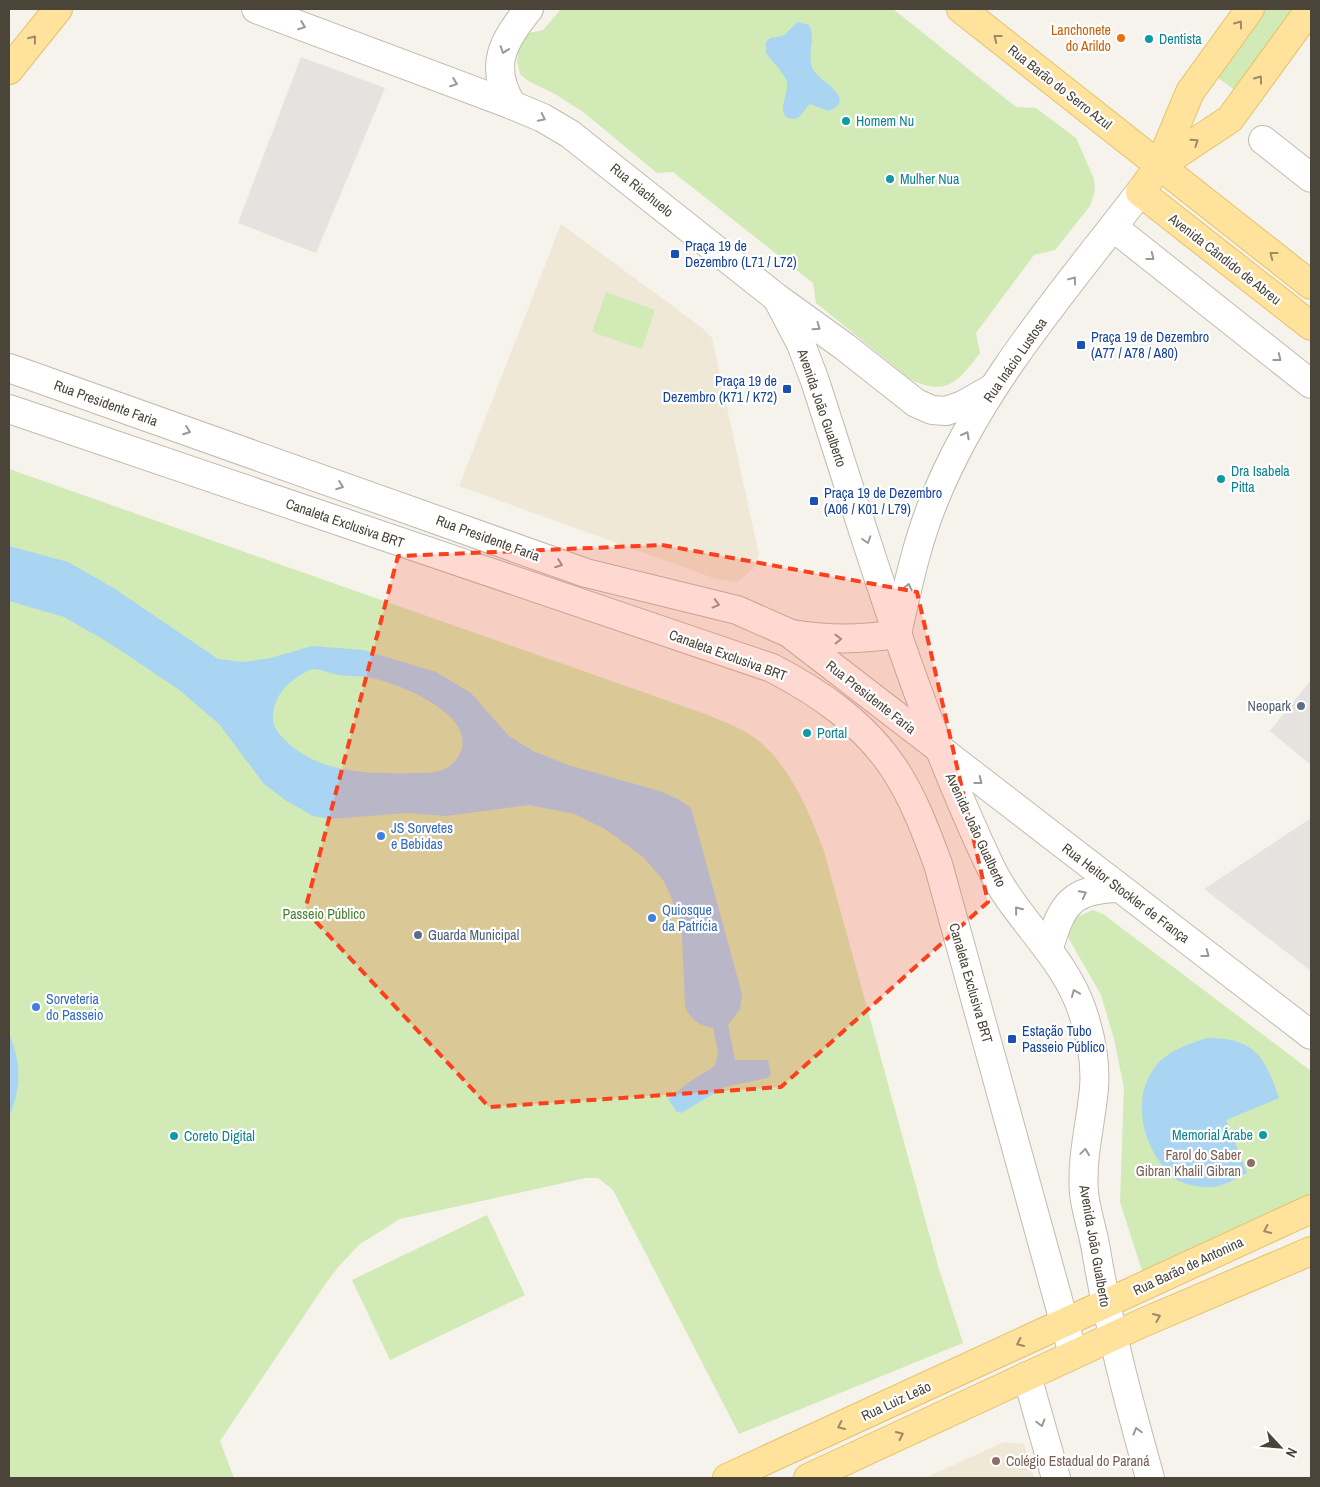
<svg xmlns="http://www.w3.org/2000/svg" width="1320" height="1487" font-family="'Archivo Narrow',sans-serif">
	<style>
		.education { fill: #efe8d6 }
		.green { fill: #d2eab5 }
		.parking { fill: #e5e3e0 }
		.water { fill: #a9d4f2; fill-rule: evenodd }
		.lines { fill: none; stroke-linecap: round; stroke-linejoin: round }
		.minor-casing { stroke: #c2bbae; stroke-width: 30 }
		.major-casing { stroke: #e6c16a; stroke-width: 30 }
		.minor { stroke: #fff; stroke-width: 28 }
		.major { stroke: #ffe39c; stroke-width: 28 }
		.oneway { stroke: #9c8c66 }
		.oneway2 { stroke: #9c9892 }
		.marked { fill: #fc3f1d; fill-opacity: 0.2; stroke: #fc3f1d; stroke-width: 4; stroke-dasharray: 10 6; stroke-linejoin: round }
		.food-dot { fill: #e8710a; stroke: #fff; stroke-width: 2 }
		.culture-dot { fill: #0f9aa8; stroke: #fff; stroke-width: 2 }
		.transit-dot { fill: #1a4fb4; stroke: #fff; stroke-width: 2 }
		.service-dot { fill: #5c6f8a; stroke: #fff; stroke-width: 2 }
		.shop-dot { fill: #3f7fe0; stroke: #fff; stroke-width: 2 }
		.education-dot { fill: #8d6e63; stroke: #fff; stroke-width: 2 }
		.labels { text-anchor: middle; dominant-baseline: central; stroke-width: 4.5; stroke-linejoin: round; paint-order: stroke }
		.food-label { font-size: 14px; fill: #c56008; stroke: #fff; text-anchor: end }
		.culture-label { font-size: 14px; fill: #0d838f; stroke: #fff; text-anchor: start }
		.street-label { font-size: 14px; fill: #4b4439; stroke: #fff }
		.transit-label { font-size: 14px; fill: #164399; stroke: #fff; text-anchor: start }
		.service-label { font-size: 14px; fill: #4e5e75; stroke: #fff; text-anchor: end }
		.shop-label { font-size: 14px; fill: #366cbe; stroke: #fff; text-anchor: start }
		.park-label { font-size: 14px; fill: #4a7f2a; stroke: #fff }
		.education-label { font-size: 14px; fill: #785e54; stroke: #fff; text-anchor: end }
	</style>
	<rect width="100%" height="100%" fill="#f6f3ec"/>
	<!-- education -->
	<g class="education">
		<polygon points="561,224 701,327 712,338 759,555 753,569 737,582 716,579 459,486"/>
		<polygon points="1004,1442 1024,1444 1034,1478 925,1478"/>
	</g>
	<!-- green -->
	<g class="green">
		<path d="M 561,9 L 893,9 L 1016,107 L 1036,108 L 1076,138 L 1094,179 L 1095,191 L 1090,206 L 1055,250 L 1034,255 L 976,333 L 980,353 C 958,382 946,397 910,379 L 816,303 L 813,283 L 673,172 L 657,173 L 583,112 L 555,94 L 528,81 L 520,74 L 517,61 L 519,46 L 529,33 L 543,30 Z"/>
		<polygon points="1261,9 1296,9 1236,91 1214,75"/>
		<polygon points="606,292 655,310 642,349 592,332"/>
		<path d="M 9,469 L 708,715 C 718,720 730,723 740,729 C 785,751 807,807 824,851 L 938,1266 L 963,1343 L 739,1434 L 613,1190 L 598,1178 L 586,1178 L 400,1219 L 360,1244 L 339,1266 L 326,1283 L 220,1441 L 234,1478 L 9,1478 Z"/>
		<polygon points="1093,910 1103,914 1311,1071 1311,1196 1142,1271 1120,1202 1124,1088 1114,1039 1101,995 1065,932 1072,919"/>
		<polygon points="487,1215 525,1295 390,1360 352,1280"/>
	</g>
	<!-- parking -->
	<g class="parking">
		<polygon points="301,57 385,88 316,253 238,223"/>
		<polygon points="1311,680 1311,765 1270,731"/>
		<polygon points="1311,818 1311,971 1204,889"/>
	</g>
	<!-- water -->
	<g class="water">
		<path d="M 798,22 L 809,25 C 817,40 805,56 814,71 C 820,81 858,99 829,111 L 810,104 C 806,107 804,112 800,116 C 799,118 796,119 793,119 C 773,117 790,92 787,82 C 783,71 773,63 766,53 L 766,42 L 770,38 L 783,36 Z"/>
		<path d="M 9,546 L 68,562 L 115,589 L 218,659 L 243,662 L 271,658 L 312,646 L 363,650 L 436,672 L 471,693 L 509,736 L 533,751 L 568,765 L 659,791 L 678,799 L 691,808 L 742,994 L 740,1009 L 728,1025 L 735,1060 L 768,1060 L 771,1074 L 768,1078 L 725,1087 L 681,1113 L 677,1112 L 668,1099 L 689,1082 L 715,1066 L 718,1052 L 713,1028 C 699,1025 690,1020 685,1006 L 682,937 L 679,916 L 664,881 L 642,856 L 605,829 L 575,814 L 529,805 L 446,816 L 406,813 L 331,819 L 313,816 L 285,800 L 264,784 L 219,724 L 178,689 L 111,644 L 64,617 L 9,601 ZM 312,669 C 320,669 327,672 334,674 C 348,677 362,675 376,679 C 402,685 478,716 460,753 C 450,774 432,773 412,773 C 368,774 316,773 284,739 C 274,729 271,722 274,708 C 279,688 295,677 312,669 Z"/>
		<path d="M 9,1033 C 21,1064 22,1086 9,1117 Z"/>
		<path d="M 1208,1038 C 1255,1038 1265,1057 1279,1098 L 1226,1120 L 1247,1173 C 1235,1179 1221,1188 1208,1187 C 1200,1187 1188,1185 1181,1182 C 1173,1179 1167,1171 1161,1164 C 1141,1137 1133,1096 1155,1067 C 1167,1051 1190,1043 1208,1038 Z"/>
	</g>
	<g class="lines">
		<defs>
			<g id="minor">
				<polyline points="256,9 512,105 543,118 570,134 777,298 845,347 916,403 932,410 946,411 963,405 991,389"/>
				<path d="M 512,105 C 488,66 503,41 529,9"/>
				<polyline points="1263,140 1311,178"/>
				<polyline points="1113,227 1311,384"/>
				<path d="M 777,298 L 801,344 L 815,381 C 868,544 916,710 990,866 C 1015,919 1065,956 1083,1013 C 1091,1037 1096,1063 1094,1088 C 1091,1123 1081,1158 1084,1193 C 1086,1212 1093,1231 1096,1250 C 1109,1328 1129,1403 1150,1478"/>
				<polyline points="9,368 586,573 737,610 789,633 1311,1035"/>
				<path d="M 9,409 L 772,668 C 820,693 865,724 895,770 C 914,799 926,832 938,864 L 1073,1354"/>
				<path d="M 792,634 C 832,640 856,640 897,634"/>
				<path d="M 897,634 C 907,590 916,545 933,503 C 979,387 1065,290 1140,192"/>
				<path d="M 1049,948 C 1062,904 1071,889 1119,888"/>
				<polyline points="1027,1376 1056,1478"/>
			</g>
			<g id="major">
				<polyline points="961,9 1311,285"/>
				<polyline points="1250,9 1190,92 1159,166 1140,192 1311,326"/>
				<polyline points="9,70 58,9"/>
				<polyline points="1159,166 1230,119 1310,9"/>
				<polyline points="727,1478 1311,1209"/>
				<polyline points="808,1478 1142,1323 1311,1251"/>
			</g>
		</defs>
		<!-- minor casing -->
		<use href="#minor" class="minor-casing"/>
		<!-- major casing -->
		<use href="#major" class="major-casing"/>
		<!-- minor -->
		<use href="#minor" class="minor"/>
		<!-- major -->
		<use href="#major" class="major"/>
	</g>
	<!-- one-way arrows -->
	<defs><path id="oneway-chevron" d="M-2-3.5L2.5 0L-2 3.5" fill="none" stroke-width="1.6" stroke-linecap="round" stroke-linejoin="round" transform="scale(1.25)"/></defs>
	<g class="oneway">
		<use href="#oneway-chevron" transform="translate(1239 24) rotate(-54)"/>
		<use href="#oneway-chevron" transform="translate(997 38) rotate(-142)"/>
		<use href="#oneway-chevron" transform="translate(33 39) rotate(-52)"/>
		<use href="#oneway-chevron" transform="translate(1259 79) rotate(-54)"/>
		<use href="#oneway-chevron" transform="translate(1195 142) rotate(-34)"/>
		<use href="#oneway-chevron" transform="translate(1273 255) rotate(-142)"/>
		<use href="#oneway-chevron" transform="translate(1267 1230) rotate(155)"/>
		<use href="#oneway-chevron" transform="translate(1157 1317) rotate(-23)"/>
		<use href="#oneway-chevron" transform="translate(1020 1343) rotate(155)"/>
		<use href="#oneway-chevron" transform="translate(841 1426) rotate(155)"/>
		<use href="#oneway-chevron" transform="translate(900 1435) rotate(-25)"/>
	</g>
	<g class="oneway2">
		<use href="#oneway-chevron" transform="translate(302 26) rotate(21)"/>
		<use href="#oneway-chevron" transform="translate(504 50) rotate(109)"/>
		<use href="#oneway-chevron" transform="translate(454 83) rotate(21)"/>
		<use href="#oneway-chevron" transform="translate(542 118) rotate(26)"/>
		<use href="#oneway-chevron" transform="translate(1151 257) rotate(38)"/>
		<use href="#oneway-chevron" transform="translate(1073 280) rotate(-53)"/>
		<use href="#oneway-chevron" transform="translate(817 327) rotate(35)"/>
		<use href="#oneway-chevron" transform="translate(1278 358) rotate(38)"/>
		<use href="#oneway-chevron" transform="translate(187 431) rotate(20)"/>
		<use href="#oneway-chevron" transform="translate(966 435) rotate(-61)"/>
		<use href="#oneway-chevron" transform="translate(340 486) rotate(20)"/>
		<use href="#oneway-chevron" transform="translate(867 540) rotate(72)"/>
		<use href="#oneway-chevron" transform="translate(559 564) rotate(20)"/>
		<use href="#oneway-chevron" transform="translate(908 587) rotate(-77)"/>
		<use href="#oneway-chevron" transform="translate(716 604) rotate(15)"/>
		<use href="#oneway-chevron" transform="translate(838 639) rotate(-1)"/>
		<use href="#oneway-chevron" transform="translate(979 781) rotate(38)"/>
		<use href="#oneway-chevron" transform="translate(1083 894) rotate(-27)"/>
		<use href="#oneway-chevron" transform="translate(1018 910) rotate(-129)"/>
		<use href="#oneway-chevron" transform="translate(1206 954) rotate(37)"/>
		<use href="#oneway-chevron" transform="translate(1075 993) rotate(-112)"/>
		<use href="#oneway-chevron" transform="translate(1085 1152) rotate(-82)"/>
		<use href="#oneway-chevron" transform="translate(1041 1423) rotate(74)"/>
		<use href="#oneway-chevron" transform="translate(1137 1431) rotate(-106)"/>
	</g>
	<!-- marked area -->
	<path class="marked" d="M 662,545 L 917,592 L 988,902 L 781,1087 L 489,1107 L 305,910 L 398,556 Z"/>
	<!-- markers -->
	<circle class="food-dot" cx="1121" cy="38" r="5"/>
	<g class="culture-dot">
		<circle cx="1149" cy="39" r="5"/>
		<circle cx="846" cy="121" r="5"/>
		<circle cx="890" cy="179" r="5"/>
		<circle cx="1221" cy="479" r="5"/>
		<circle cx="807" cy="733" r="5"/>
		<circle cx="1263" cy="1135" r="5"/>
		<circle cx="174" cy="1136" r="5"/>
	</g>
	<g class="transit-dot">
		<rect x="670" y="249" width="10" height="10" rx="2.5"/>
		<rect x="1076" y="340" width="10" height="10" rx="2.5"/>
		<rect x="782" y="384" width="10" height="10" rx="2.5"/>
		<rect x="809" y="496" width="10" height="10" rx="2.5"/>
		<rect x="1007" y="1034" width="10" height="10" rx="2.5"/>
	</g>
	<g class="service-dot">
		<circle cx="1301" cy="706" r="5"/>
		<circle cx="418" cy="935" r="5"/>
	</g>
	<g class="shop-dot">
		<circle cx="381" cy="836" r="5"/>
		<circle cx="652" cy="918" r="5"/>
		<circle cx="36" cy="1007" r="5"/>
	</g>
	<g class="education-dot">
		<circle cx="1251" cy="1163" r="5"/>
		<circle cx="996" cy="1461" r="5"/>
	</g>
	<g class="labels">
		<!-- food labels -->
		<g class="food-label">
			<text x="1111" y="30">Lanchonete<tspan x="1111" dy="16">do Arildo</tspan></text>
		</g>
		<!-- culture labels -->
		<g class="culture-label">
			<text x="1159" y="39">Dentista</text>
			<text x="856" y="121">Homem Nu</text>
			<text x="900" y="179">Mulher Nua</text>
			<text x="1231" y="471">Dra Isabela<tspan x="1231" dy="16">Pitta</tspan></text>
			<text x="817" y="733">Portal</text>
			<text x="1253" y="1135" text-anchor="end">Memorial Árabe</text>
			<text x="184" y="1136">Coreto Digital</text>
		</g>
		<!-- street labels -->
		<g class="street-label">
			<text transform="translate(1060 87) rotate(38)">Rua Barão do Serro Azul</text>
			<text transform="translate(642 190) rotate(39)">Rua Riachuelo</text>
			<text transform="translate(1225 259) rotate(38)">Avenida Cândido de Abreu</text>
			<text transform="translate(1015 360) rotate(-55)">Rua Inácio Lustosa</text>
			<text transform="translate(106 403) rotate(20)">Rua Presidente Faria</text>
			<text transform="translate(822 408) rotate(71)">Avenida João Gualberto</text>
			<text transform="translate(345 523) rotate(19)">Canaleta Exclusiva BRT</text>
			<text transform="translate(488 538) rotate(20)">Rua Presidente Faria</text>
			<text transform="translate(728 655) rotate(20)">Canaleta Exclusiva BRT</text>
			<text transform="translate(871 697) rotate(38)">Rua Presidente Faria</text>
			<text transform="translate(976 830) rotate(65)">Avenida João Gualberto</text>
			<text transform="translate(1126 893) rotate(37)">Rua Heitor Stockler de França</text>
			<text transform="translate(971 983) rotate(74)">Canaleta Exclusiva BRT</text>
			<text transform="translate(1095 1246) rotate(80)">Avenida João Gualberto</text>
			<text transform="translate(1188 1266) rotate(-25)">Rua Barão de Antonina</text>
			<text transform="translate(896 1401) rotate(-25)">Rua Luiz Leão</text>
		</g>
		<!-- transit labels -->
		<g class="transit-label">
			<text x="685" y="246">Praça 19 de<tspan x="685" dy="16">Dezembro (L71 / L72)</tspan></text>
			<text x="1091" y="337">Praça 19 de Dezembro<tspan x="1091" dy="16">(A77 / A78 / A80)</tspan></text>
			<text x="777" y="381" text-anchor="end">Praça 19 de<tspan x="777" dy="16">Dezembro (K71 / K72)</tspan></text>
			<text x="824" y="493">Praça 19 de Dezembro<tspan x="824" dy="16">(A06 / K01 / L79)</tspan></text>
			<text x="1022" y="1031">Estação Tubo<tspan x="1022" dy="16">Passeio Público</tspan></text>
		</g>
		<!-- service labels -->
		<g class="service-label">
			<text x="1291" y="706">Neopark</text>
			<text x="428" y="935" text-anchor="start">Guarda Municipal</text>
		</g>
		<!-- shop labels -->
		<g class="shop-label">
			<text x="391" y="828">JS Sorvetes<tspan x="391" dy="16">e Bebidas</tspan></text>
			<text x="662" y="910">Quiosque<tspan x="662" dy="16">da Patrícia</tspan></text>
			<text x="46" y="999">Sorveteria<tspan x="46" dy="16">do Passeio</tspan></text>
		</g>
		<!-- park labels -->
		<g class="park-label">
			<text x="324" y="914">Passeio Público</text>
		</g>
		<!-- education labels -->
		<g class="education-label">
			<text x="1241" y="1155">Farol do Saber<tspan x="1241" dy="16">Gibran Khalil Gibran</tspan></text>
			<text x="1006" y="1461" text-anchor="start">Colégio Estadual do Paraná</text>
		</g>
	</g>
	<!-- border -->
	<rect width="1320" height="1487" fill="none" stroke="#4b4439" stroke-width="20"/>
	<!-- north arrow -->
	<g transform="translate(1280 1447) rotate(116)" stroke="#ffffff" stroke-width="4" paint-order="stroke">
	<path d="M0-4L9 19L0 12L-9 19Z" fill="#4b4439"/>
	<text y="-8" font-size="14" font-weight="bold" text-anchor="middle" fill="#4b4439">N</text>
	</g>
</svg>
